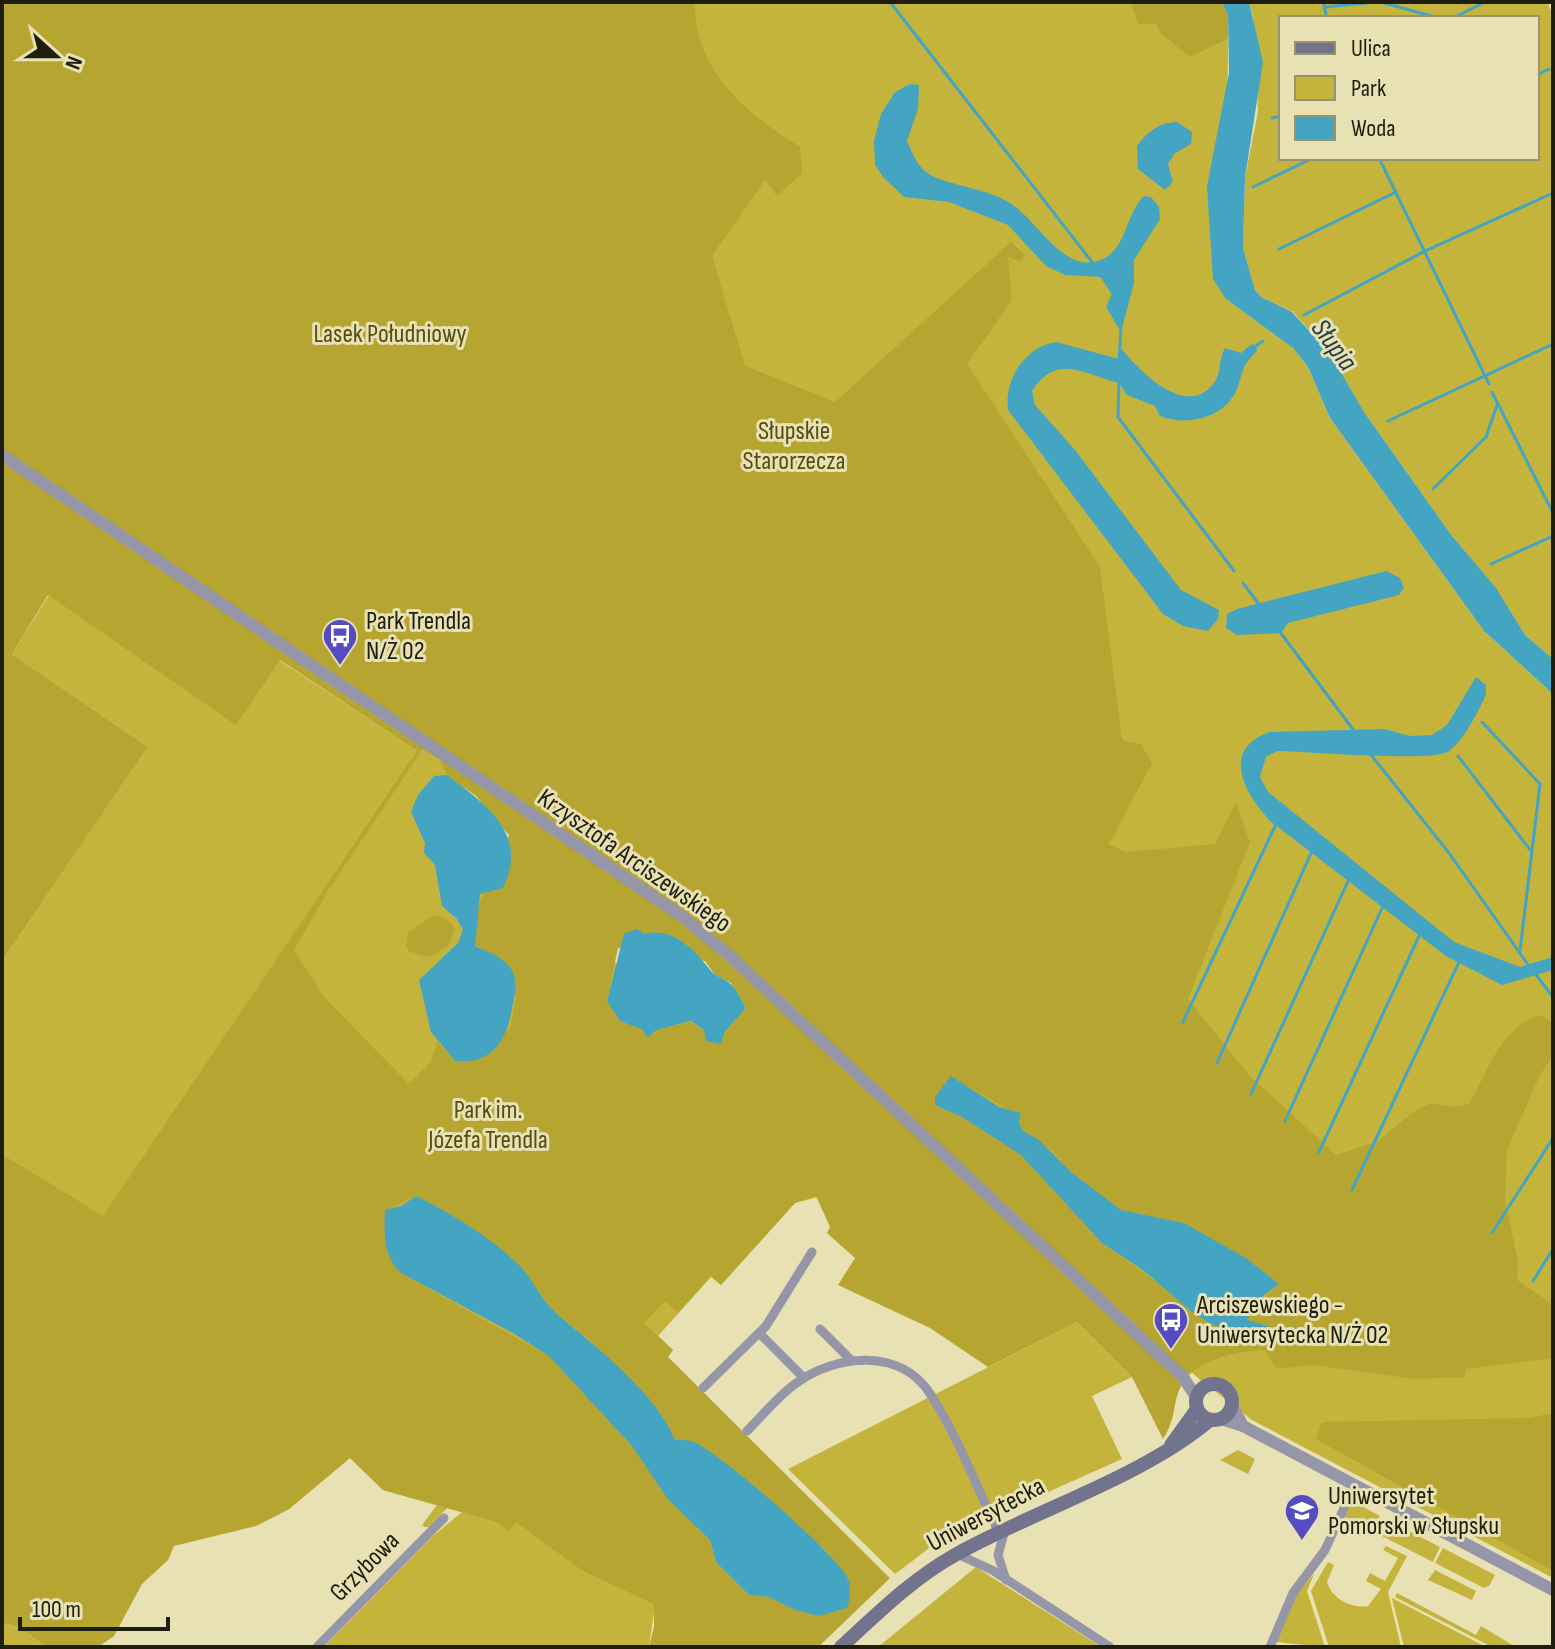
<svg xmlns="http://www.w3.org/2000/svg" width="1555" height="1649" font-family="'Sofia Sans Condensed',sans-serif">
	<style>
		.green { fill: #c5b43c; fill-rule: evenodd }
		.forest { fill: #b6a531; fill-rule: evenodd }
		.water { fill: #43a5c2 }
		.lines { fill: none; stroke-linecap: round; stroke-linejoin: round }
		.stream { stroke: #43a5c2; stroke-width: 3 }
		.minor { stroke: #9597a9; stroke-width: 9 }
		.tertiary { stroke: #9597a9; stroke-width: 12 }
		.secondary { stroke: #72748e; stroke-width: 14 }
		.labels { text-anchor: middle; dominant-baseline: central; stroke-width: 6; stroke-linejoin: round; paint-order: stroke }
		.park-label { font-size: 26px; fill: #564d11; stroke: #e7e1b4 }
		.poi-label { font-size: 26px; fill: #1f1d0c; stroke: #e7e1b4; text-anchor: start }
		.street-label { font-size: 26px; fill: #1f1d0c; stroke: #e7e1b4 }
		.water-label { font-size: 28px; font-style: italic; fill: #213f48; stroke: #e7e1b4 }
	</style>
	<rect width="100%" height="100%" fill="#e7e1b4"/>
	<!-- green -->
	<g class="green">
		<polygon points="58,2 1193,2 1210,47 1228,39 1226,299 1293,348 1308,367 1330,418 1484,631 1553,694 1553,1578 1252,1420 1198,1378 898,1099 2,142"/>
		<path d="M 1249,2 L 1547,2 L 1553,15 L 1553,659 L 1525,635 L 1495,588 L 1452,536 L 1364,412 L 1331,355 L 1293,312 L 1261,297 L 1255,290 L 1243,248 L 1245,178 L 1258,111 L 1253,16 ZM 1281,18 L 1537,18 L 1537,158 L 1281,158 Z"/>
		<polygon points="49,595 236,724 279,660 420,753 422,750 440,760 818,1197 795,1203 721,1285 711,1277 658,1336 673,1350 668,1357 890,1578 818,1647 767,1647 655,1605 649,1647 324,1647 433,1536 462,1512 447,1508 429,1527 425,1527 422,1525 437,1505 383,1490 350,1458 289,1509 256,1526 2,1375 45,1181 2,1154 2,961 148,747 12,654"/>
		<polygon points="1077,1322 1132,1377 1092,1396 1122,1459 940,1540 895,1574 788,1469"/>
		<polygon points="1238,1450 1255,1459 1248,1474 1220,1460"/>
		<polygon points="1350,1500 1380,1516 1372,1530 1345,1517"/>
		<polygon points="1386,1519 1440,1547 1433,1562 1380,1535"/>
		<path d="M 1386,1546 L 1407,1556 L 1388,1592 L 1401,1647 L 1329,1647 L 1311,1591 L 1328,1562 L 1334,1565 L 1327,1582 C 1332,1599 1352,1609 1368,1606 L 1381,1589 L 1366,1581 L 1370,1573 L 1385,1581 L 1398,1558 L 1383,1550 Z"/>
		<polygon points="1443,1548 1495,1575 1489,1586 1484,1588 1435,1563"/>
		<polygon points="976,1567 1101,1647 878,1647"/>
		<polygon points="1435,1570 1476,1591 1472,1600 1428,1580"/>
		<polygon points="1314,1574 1307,1591 1325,1647 1276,1642 1297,1593"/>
		<polygon points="1397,1593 1476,1635 1481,1626 1514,1646 1492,1647 1395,1597"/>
		<polygon points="1392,1599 1392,1598 1486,1647 1404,1647"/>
		<polygon points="2,1623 19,1627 46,1647 2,1647"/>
	</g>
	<!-- forest -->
	<g class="forest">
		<path d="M 2,2 L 695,2 C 693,70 747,114 800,147 L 802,173 L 777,196 L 765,180 L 712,256 L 745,366 L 835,402 L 1011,242 L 1024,254 L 1021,262 L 1008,257 L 1012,300 L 967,364 L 1100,567 L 1122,740 L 1141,744 L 1152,763 L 1109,844 L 1125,852 L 1215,844 L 1236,802 L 1250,842 L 1188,999 L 1249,1075 L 1336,1155 L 1378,1141 L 1412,1113 L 1431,1103 L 1454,1107 L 1469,1104 C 1489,1070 1499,1030 1539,1015 L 1553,1022 L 1553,1055 L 1539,1077 L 1507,1150 L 1505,1200 L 1518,1261 L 1517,1280 L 1553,1305 L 1553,1358 L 1466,1369 L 1465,1377 L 1415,1379 L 1312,1365 L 1281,1368 L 1275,1367 L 1265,1350 C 1238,1351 1196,1358 1181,1386 C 1172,1403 1177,1418 1163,1439 L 1132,1377 L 1077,1322 L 988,1367 L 930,1328 L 838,1285 L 855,1258 L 827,1233 L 830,1227 L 816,1196 L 795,1203 L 721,1285 L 711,1276 L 678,1313 L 665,1301 L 644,1323 L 673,1350 L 668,1357 L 889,1579 L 818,1647 L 649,1647 L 654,1627 L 654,1604 L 583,1571 L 516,1522 L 509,1531 L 496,1522 L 383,1490 L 350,1458 L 289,1509 L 256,1526 L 174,1546 L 168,1560 L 142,1584 L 114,1636 L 98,1647 L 46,1647 L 19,1627 L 2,1623 L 2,1154 L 103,1216 L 417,751 L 280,660 L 236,725 L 48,595 L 12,654 L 148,747 L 2,961 ZM 422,750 L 440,760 L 447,775 L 476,796 L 509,835 C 491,872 473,904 475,945 L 500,959 L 516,997 L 510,1029 L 455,1061 L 437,1041 L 431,1062 L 409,1084 L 324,997 L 294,950 L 329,889 ZM 618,948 L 705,961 L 715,975 L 731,983 L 746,1008 L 724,1033 L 704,1030 L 691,1021 L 656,1030 L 620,1021 L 607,1000 ZM 951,1077 L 1021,1117 L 1019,1124 L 1023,1131 L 1052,1151 L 1071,1172 L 1121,1210 L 1184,1223 L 1246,1258 L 1279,1284 C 1268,1295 1255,1304 1247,1321 L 1258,1324 L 1250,1337 L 1165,1288 L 1102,1243 L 1021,1155 L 962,1117 L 936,1105 L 935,1097 ZM 416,1196 L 443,1210 L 521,1268 L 552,1309 L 590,1341 L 675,1440 L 739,1475 L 830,1554 L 795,1610 L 769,1597 L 749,1595 L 716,1562 L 710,1540 L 667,1498 L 632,1446 L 549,1356 L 401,1273 L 385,1211 Z"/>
		<polygon points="1131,2 1222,2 1228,15 1228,39 1190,57 1159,32 1157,24 1138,24"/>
		<polygon points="434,915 447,919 455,929 448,946 430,957 410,952 406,947 408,932"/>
		<polygon points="1553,1413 1553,1571 1316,1439 1322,1422 1528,1418"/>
	</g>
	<!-- water -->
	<g class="water">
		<polygon points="1222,2 1249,2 1263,62 1245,178 1243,248 1255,290 1261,297 1292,312 1331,355 1364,412 1452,536 1496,588 1525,635 1553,659 1553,694 1484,631 1330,418 1308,367 1293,348 1226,299 1213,279 1207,186 1229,73 1228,15"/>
		<path d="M 910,84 L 919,85 L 918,109 L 907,141 C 912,152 916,164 926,172 C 943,186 992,187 1017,208 C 1042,228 1068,278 1105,258 C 1126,247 1127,212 1144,196 L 1151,197 L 1159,207 L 1160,219 L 1134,260 L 1134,283 L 1121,332 L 1106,307 L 1112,293 L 1103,277 L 1065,275 L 1046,266 L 1008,225 L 949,202 L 904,197 L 883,177 L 875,165 L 874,141 L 881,114 L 895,92 Z"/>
		<path d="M 1177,122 L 1192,132 L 1191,144 L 1174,154 L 1168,164 L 1173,182 L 1165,190 L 1138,169 L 1137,146 C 1149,131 1158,123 1177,122 Z"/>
		<path d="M 1056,342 L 1119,359 L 1120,347 C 1138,369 1186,421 1214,383 C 1222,372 1218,359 1225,348 L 1241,353 L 1252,344 L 1256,346 L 1257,351 C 1237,370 1245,375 1234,395 C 1220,419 1185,426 1160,416 L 1155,406 L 1127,395 L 1119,383 C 1081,373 1057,353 1032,391 L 1035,405 L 1075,450 L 1181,590 L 1219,610 L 1218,619 L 1208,631 L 1183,626 L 1163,614 L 1008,410 C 1004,380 1024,347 1056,342 Z"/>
		<polygon points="1386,571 1400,578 1404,588 1399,595 1288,623 1281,633 1237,635 1226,628 1227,614 1237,609"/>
		<path d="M 1476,677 L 1486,685 L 1486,695 C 1478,712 1464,740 1449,751 C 1434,763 1304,751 1277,751 L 1266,757 L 1260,777 L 1268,792 L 1454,942 L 1520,967 L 1553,957 L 1553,970 L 1502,985 L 1446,956 L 1270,821 C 1244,793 1220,749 1270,732 L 1384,729 L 1410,736 L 1432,735 L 1447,725 Z"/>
		<path d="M 447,775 C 487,805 529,834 503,888 L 480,894 L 475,946 C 486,951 500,956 508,965 C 521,980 514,997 511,1014 C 505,1043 489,1065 455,1061 L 431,1032 L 419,980 L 458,943 L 463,930 L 457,919 L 442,906 L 435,865 L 424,853 L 425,843 L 411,812 L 418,795 L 434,776 Z"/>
		<path d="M 637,929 L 644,934 C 674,926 695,951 712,972 C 717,977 723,978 728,982 C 736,987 741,1000 746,1008 L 724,1033 L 721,1044 L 706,1041 L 704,1030 L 691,1021 L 656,1030 L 648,1038 L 642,1029 L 620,1021 L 607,1001 L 624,934 Z"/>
		<polygon points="951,1076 999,1107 1021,1113 1019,1124 1023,1131 1039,1140 1071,1172 1121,1210 1184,1223 1246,1258 1279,1284 1264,1295 1247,1320 1271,1327 1268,1336 1259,1340 1211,1324 1192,1312 1144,1271 1102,1243 1021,1155 962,1117 935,1105 935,1097"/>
		<path d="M 416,1196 C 453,1214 493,1239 522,1268 C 534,1282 542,1300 555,1312 C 595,1347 655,1391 675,1440 C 681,1440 689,1440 694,1442 C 720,1453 835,1553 847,1577 C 852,1587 850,1598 847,1608 L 819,1616 L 795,1610 L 769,1597 L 749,1595 L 716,1562 L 710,1540 L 667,1498 L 632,1446 L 549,1356 L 513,1333 L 401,1273 C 383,1256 384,1234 385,1210 L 401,1206 Z"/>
	</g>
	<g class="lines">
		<!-- stream -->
		<g class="stream">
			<polyline points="890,2 1092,262"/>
			<polyline points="1323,2 1327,18"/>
			<polyline points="1381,2 1438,18"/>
			<polyline points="1325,7 1376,2"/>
			<polyline points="1453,18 1485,2"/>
			<polyline points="1537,75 1549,69"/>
			<polyline points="1272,118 1281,116"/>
			<polyline points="1379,158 1489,384"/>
			<polyline points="1253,187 1313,158"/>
			<polyline points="1279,249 1396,192"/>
			<polyline points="1101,275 1112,292"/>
			<polyline points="1304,315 1425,251 1553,193"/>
			<polyline points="1256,346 1263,341"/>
			<polyline points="1119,362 1121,329"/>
			<polyline points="1119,381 1118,417 1234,571"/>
			<polyline points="1492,392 1553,513"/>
			<polyline points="1388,421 1553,344"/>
			<polyline points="1433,489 1486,437 1497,405"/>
			<polyline points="1491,564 1553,536"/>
			<polyline points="1243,583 1261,607"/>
			<polyline points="1280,632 1355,732"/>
			<polyline points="1482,722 1540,784 1520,951"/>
			<polyline points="1368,751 1449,853 1529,966"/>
			<polyline points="1458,756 1531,851"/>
			<polyline points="1534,972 1553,997"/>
			<polyline points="1183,1022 1277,822"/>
			<polyline points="1217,1063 1312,851"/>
			<polyline points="1251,1094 1349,879"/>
			<polyline points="1285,1121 1383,906"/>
			<polyline points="1319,1152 1420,934"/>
			<polyline points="1352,1190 1459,962"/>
			<polyline points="1492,1233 1553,1138"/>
			<polyline points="1533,1281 1553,1249"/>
		</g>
		<!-- minor -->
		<g class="minor">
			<polyline points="820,1329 851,1360"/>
			<polyline points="759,1333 804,1378"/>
			<polyline points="703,1388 766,1326 812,1252"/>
			<path d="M 747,1431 C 762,1416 777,1397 795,1384 C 836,1354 901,1347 931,1395 C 958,1437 977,1488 999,1533"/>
			<polyline points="1005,1530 998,1555 1006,1580"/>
			<polyline points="957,1554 992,1570 1110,1647"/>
			<polyline points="317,1647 444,1518"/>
			<polyline points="1270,1647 1293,1593 1325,1550 1354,1486"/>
		</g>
		<!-- tertiary -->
		<g class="tertiary">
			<polyline points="2,455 683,917 731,957 1183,1377 1196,1397"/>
			<polyline points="1232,1406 1243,1426"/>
			<polyline points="1221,1419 1243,1426 1553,1590"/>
		</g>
		<!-- secondary -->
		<g class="secondary">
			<circle cx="1214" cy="1402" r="18"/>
			<polyline points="1171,1445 1197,1409"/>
			<path d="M 841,1647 C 877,1614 912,1579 955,1555 C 1033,1511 1143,1477 1210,1420"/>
		</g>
	</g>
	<!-- icons -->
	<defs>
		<symbol id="bus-pin" viewBox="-11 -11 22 30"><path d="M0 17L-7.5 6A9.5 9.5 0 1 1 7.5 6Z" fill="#554bc3" stroke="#e7e1b4"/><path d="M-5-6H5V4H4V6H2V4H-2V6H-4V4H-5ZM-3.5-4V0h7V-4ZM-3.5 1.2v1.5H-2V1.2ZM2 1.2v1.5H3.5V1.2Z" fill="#fff"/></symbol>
		<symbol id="university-pin" viewBox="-11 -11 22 30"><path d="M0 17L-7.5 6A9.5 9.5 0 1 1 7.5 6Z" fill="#554bc3" stroke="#e7e1b4"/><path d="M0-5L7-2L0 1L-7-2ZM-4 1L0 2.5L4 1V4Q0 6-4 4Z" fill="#fff"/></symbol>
	</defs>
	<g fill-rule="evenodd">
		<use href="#bus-pin" x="320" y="616" width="40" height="54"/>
		<use href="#bus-pin" x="1151" y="1300" width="40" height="54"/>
		<use href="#university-pin" x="1282" y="1491" width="40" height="54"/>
	</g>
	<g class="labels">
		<!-- park labels -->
		<g class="park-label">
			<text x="390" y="334">Lasek Południowy</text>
			<text x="794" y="431">Słupskie<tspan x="794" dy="30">Starorzecza</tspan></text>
			<text x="488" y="1110">Park im.<tspan x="488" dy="30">Józefa Trendla</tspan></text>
		</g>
		<!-- poi labels -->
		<g class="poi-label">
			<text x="366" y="621">Park Trendla<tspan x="366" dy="30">N/Ż 02</tspan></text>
			<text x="1197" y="1305">Arciszewskiego -<tspan x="1197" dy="30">Uniwersytecka N/Ż 02</tspan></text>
			<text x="1328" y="1496">Uniwersytet<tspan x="1328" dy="30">Pomorski w Słupsku</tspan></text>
		</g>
		<!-- street labels -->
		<g class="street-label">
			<text transform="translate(634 861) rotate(35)">Krzysztofa Arciszewskiego</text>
			<text transform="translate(986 1515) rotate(-28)">Uniwersytecka</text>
			<text transform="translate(365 1567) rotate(-45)">Grzybowa</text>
		</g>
		<!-- water labels -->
		<g class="water-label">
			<text transform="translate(1334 345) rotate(53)">Słupia</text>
		</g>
	</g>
	<!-- border -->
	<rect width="1555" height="1649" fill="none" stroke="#1f1d0c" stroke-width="8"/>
	<!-- legend -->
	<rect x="1279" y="16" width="260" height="144" fill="#e7e1b4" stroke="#979371" stroke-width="2"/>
	<rect x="1295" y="42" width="40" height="12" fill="#72748e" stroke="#979371" stroke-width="2"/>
	<text x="1351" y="56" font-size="24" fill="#1f1d0c">Ulica</text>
	<rect x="1295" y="76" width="40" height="24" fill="#c5b43c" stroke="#979371" stroke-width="2"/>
	<text x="1351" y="96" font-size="24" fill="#1f1d0c">Park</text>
	<rect x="1295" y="116" width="40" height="24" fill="#43a5c2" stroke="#979371" stroke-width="2"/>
	<text x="1351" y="136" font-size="24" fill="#1f1d0c">Woda</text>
	<!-- north arrow -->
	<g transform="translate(56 56) rotate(111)" stroke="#e7e1b4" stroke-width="6" paint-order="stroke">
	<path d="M0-6L14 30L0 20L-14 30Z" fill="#1f1d0c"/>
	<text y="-12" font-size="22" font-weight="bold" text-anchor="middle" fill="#1f1d0c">N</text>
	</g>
	<!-- scale -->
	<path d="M20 1617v12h148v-12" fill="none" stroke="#1f1d0c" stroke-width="4"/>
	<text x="32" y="1617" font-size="24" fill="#1f1d0c" stroke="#e7e1b4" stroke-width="6" paint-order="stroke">100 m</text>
</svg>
